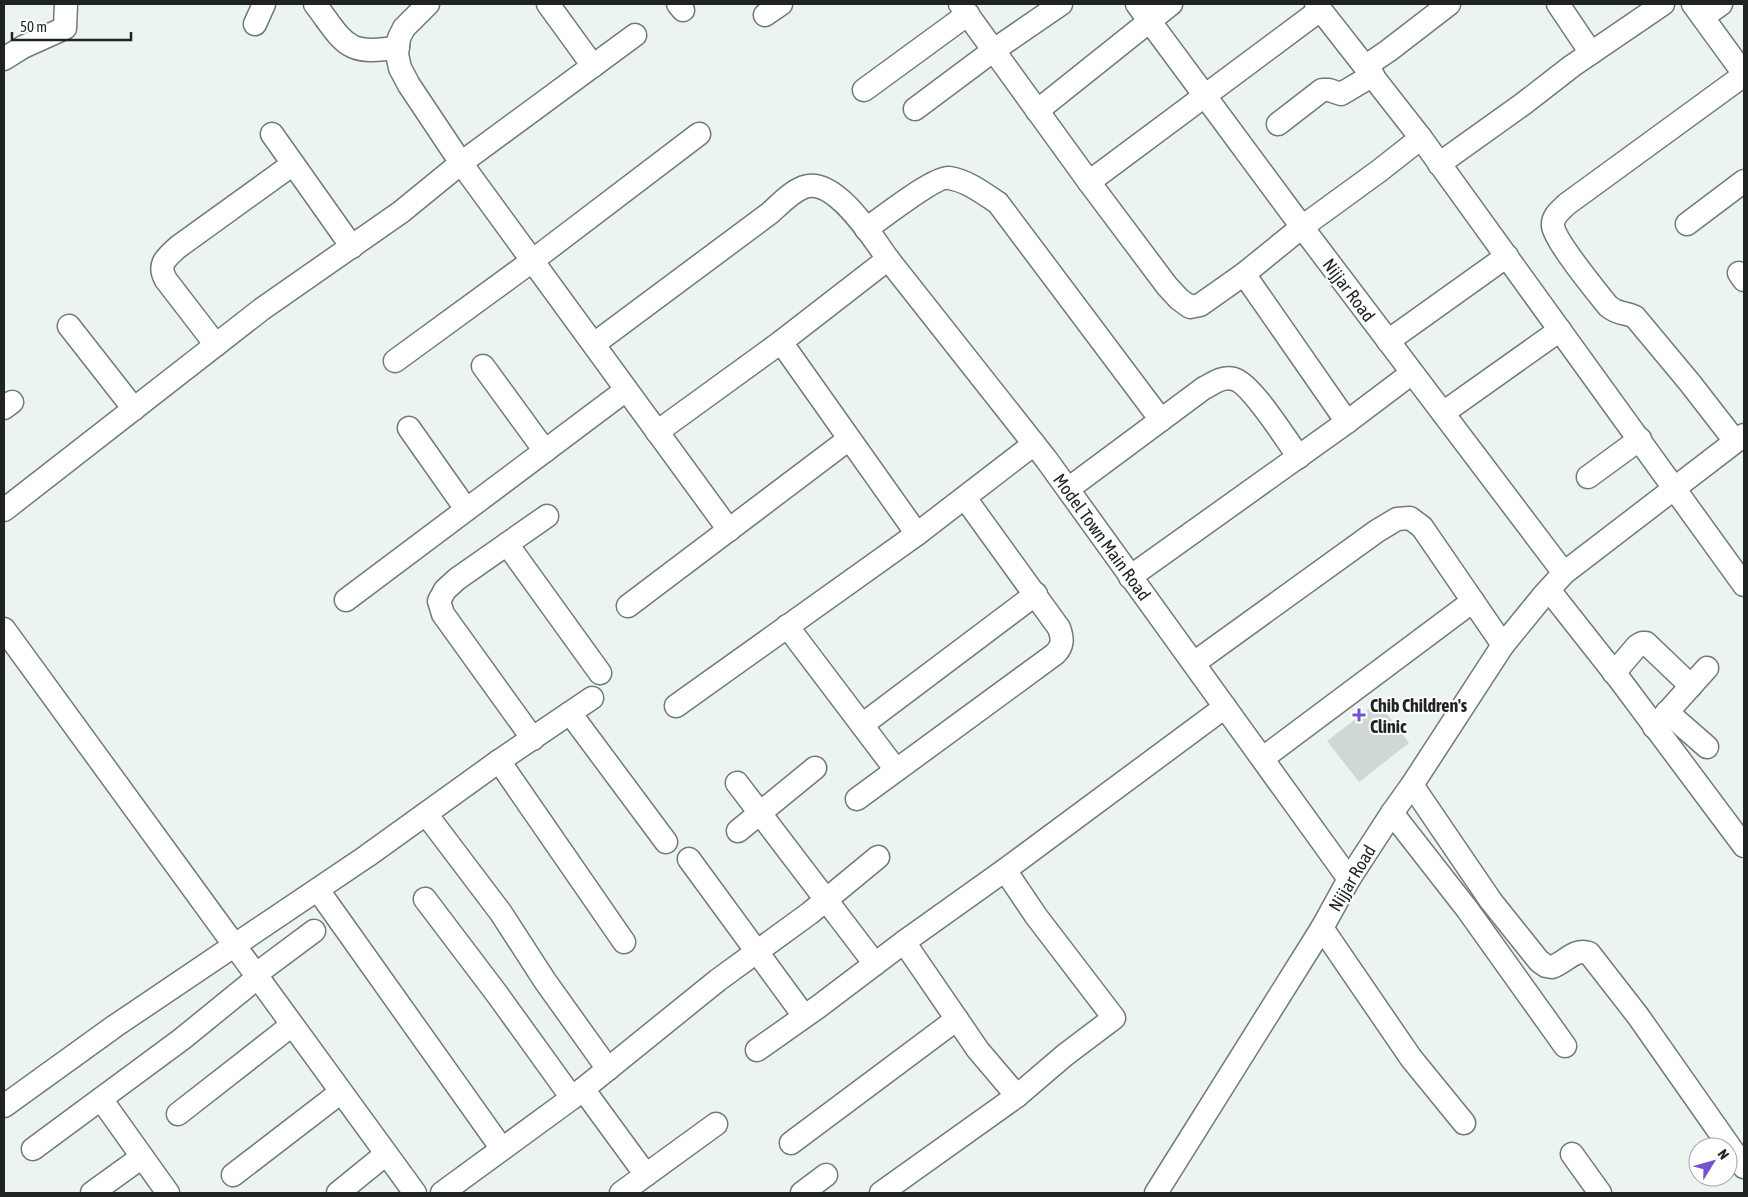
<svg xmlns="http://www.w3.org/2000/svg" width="1748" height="1197" font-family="'Asap Condensed',sans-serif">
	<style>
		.building { fill: #cfd8d3 }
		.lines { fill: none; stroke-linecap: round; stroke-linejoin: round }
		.minor-casing { stroke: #717a75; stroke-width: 25 }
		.minor { stroke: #fff; stroke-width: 22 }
		.poi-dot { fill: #7653cd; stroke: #fff; stroke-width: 2 }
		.labels { text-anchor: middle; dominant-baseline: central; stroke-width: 4; stroke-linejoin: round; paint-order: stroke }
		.street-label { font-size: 18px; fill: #1f2321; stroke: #fff }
		.poi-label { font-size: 18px; font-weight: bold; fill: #1f2321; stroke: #fff; text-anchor: start }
	</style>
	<rect width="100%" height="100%" fill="#ebf4ef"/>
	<!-- building -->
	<polygon class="building" points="1378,702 1409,743 1359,782 1327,741"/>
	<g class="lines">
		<defs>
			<g id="minor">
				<path d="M 315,4 C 344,42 345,57 398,47"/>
				<polyline points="428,4 404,28 399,38 397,54 400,68 409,85 461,163 729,530"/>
				<polyline points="548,4 593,66"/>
				<polyline points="678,4 683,10"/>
				<polyline points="960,4 1089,182 1167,286 1179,299 1190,307 1200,305 1244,274 1302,227 1379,171 1421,138"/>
				<polyline points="1137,4 1302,227 1564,573"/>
				<polyline points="1316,4 1421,138 1744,585"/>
				<polyline points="1558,4 1591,53"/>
				<polyline points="1693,4 1744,74"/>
				<polyline points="765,15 781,4"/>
				<polyline points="1703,17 1721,4"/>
				<polyline points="255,24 264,4"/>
				<polyline points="4,59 23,47 65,28 66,4"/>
				<polyline points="1366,66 1388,51 1449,4"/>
				<polyline points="864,90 968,14"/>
				<polyline points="915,109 994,50 1061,4"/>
				<polyline points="1037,111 1171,4"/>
				<polyline points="1278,124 1322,90 1329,90 1341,94 1373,75"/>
				<polyline points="272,134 352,247"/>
				<polyline points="1439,164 1523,104 1572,66 1663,4"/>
				<polyline points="1089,182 1320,10"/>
				<polyline points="1687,224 1744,181"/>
				<path d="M 866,229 C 881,219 935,176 949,178 C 968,181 983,193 998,203 L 1161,420"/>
				<polyline points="1739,273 1744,280"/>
				<polyline points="1244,274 1347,422"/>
				<polyline points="69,326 134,409"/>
				<polyline points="1388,341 1507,256"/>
				<polyline points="781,342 917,534"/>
				<path d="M 594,344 L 770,213 C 780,204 791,192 804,187 C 835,176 873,238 888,259 L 1046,459 L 1349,879"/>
				<path d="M 216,345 L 166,280 C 157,264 166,258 178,247 L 293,164"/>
				<polyline points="395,361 532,261 699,134"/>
				<polyline points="483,366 545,451"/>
				<polyline points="4,408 12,402"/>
				<polyline points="1443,413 1560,330"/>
				<polyline points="409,428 466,509"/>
				<polyline points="657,432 781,342 888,259"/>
				<path d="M 1735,441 L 1690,383 L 1635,317 C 1624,311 1620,316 1608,306 C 1596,291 1555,241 1553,226 C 1552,216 1561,210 1567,204 L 1744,75"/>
				<polyline points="1588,477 1640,439"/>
				<path d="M 1068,489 L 1204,388 C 1214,383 1222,376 1234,379 C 1252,384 1286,440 1299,457"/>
				<polyline points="4,510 262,309 401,212 461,163 635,35"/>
				<polyline points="507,544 600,673"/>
				<polyline points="1130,577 1347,422 1412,373"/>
				<polyline points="1549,590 1620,680 1744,846"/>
				<polyline points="346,600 626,390"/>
				<polyline points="628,606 849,439"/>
				<polyline points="787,626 896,770"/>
				<polyline points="4,629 415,1193"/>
				<polyline points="1194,663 1377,531 1397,519 1410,518 1422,527 1503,645"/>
				<polyline points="1614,673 1637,646 1642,643 1646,643 1691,686"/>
				<polyline points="676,706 917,534 1034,444"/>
				<polyline points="1667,712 1707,747"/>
				<polyline points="570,713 666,842"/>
				<polyline points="862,725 1036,594"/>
				<polyline points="1654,727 1707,668"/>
				<polyline points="533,739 443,614 439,601 445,590 457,579 547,516"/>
				<polyline points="1263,758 1473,601"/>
				<polyline points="499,761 624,942"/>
				<polyline points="737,783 875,964"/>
				<path d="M 1412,785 L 1491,901 L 1539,961 L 1546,966 L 1552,967 C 1565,963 1574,948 1589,953 L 1638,1016 L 1744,1167"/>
				<path d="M 857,799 L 1055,654 C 1063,646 1063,639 1059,628 L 965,498"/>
				<polyline points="1392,813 1467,909 1565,1046"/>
				<polyline points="426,814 501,913 545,981 608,1069"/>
				<polyline points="738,831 815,768"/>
				<polyline points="689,859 804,1016"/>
				<polyline points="318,890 502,1149"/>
				<polyline points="425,899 497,994 572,1098"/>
				<polyline points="1322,928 1411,1058 1464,1123"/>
				<polyline points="904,942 978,1050 1017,1096"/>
				<polyline points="255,975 314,931"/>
				<polyline points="757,1050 818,1007 904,942 1005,870 1225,707"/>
				<polyline points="583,1089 646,1175"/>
				<polyline points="101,1099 168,1193"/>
				<polyline points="4,1106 115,1026 367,856 499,761 592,698"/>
				<polyline points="178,1114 292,1025"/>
				<polyline points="791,1143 957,1019"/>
				<polyline points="33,1149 182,1039 257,978"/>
				<polyline points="1572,1154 1600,1193"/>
				<polyline points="233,1175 341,1092"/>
				<polyline points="92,1193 142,1157"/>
				<polyline points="338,1193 386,1154"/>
				<polyline points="442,1193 572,1098 718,980 810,913 878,857"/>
				<polyline points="621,1193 716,1124"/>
				<polyline points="802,1193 826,1175"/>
				<polyline points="881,1193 1017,1096 1065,1055 1114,1018 1036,916 1005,870"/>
				<polyline points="1156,1193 1322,928 1349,879 1392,813 1412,785 1503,645 1543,596 1564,573 1744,435"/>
			</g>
		</defs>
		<!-- minor casing -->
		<use href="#minor" class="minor-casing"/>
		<!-- minor -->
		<use href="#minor" class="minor"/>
	</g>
	<!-- markers -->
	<path class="poi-dot" d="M1356.5 707.5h5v5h5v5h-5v5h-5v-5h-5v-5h5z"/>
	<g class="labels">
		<!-- street labels -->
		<g class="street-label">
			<text transform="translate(1349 290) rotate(53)">Nijjar Road</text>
			<text transform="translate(1102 537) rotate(54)">Model Town Main Road</text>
			<text transform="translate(1352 878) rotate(-59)">Nijjar Road</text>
		</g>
		<!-- poi labels -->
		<g class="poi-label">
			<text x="1370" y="705">Chib Children's<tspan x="1370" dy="21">Clinic</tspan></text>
		</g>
	</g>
	<!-- border -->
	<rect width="1748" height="1197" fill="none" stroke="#1f2321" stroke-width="10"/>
	<!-- north arrow -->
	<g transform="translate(1713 1162) rotate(53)"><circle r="24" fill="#ffffff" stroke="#a5a7a6"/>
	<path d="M0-4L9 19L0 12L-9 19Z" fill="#7653cd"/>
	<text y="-8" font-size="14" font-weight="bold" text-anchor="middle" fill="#1f2321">N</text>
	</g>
	<!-- scale -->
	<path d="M12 32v8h119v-8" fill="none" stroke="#1f2321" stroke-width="2.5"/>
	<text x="20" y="32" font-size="15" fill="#1f2321" stroke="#ffffff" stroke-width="4" paint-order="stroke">50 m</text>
</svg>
